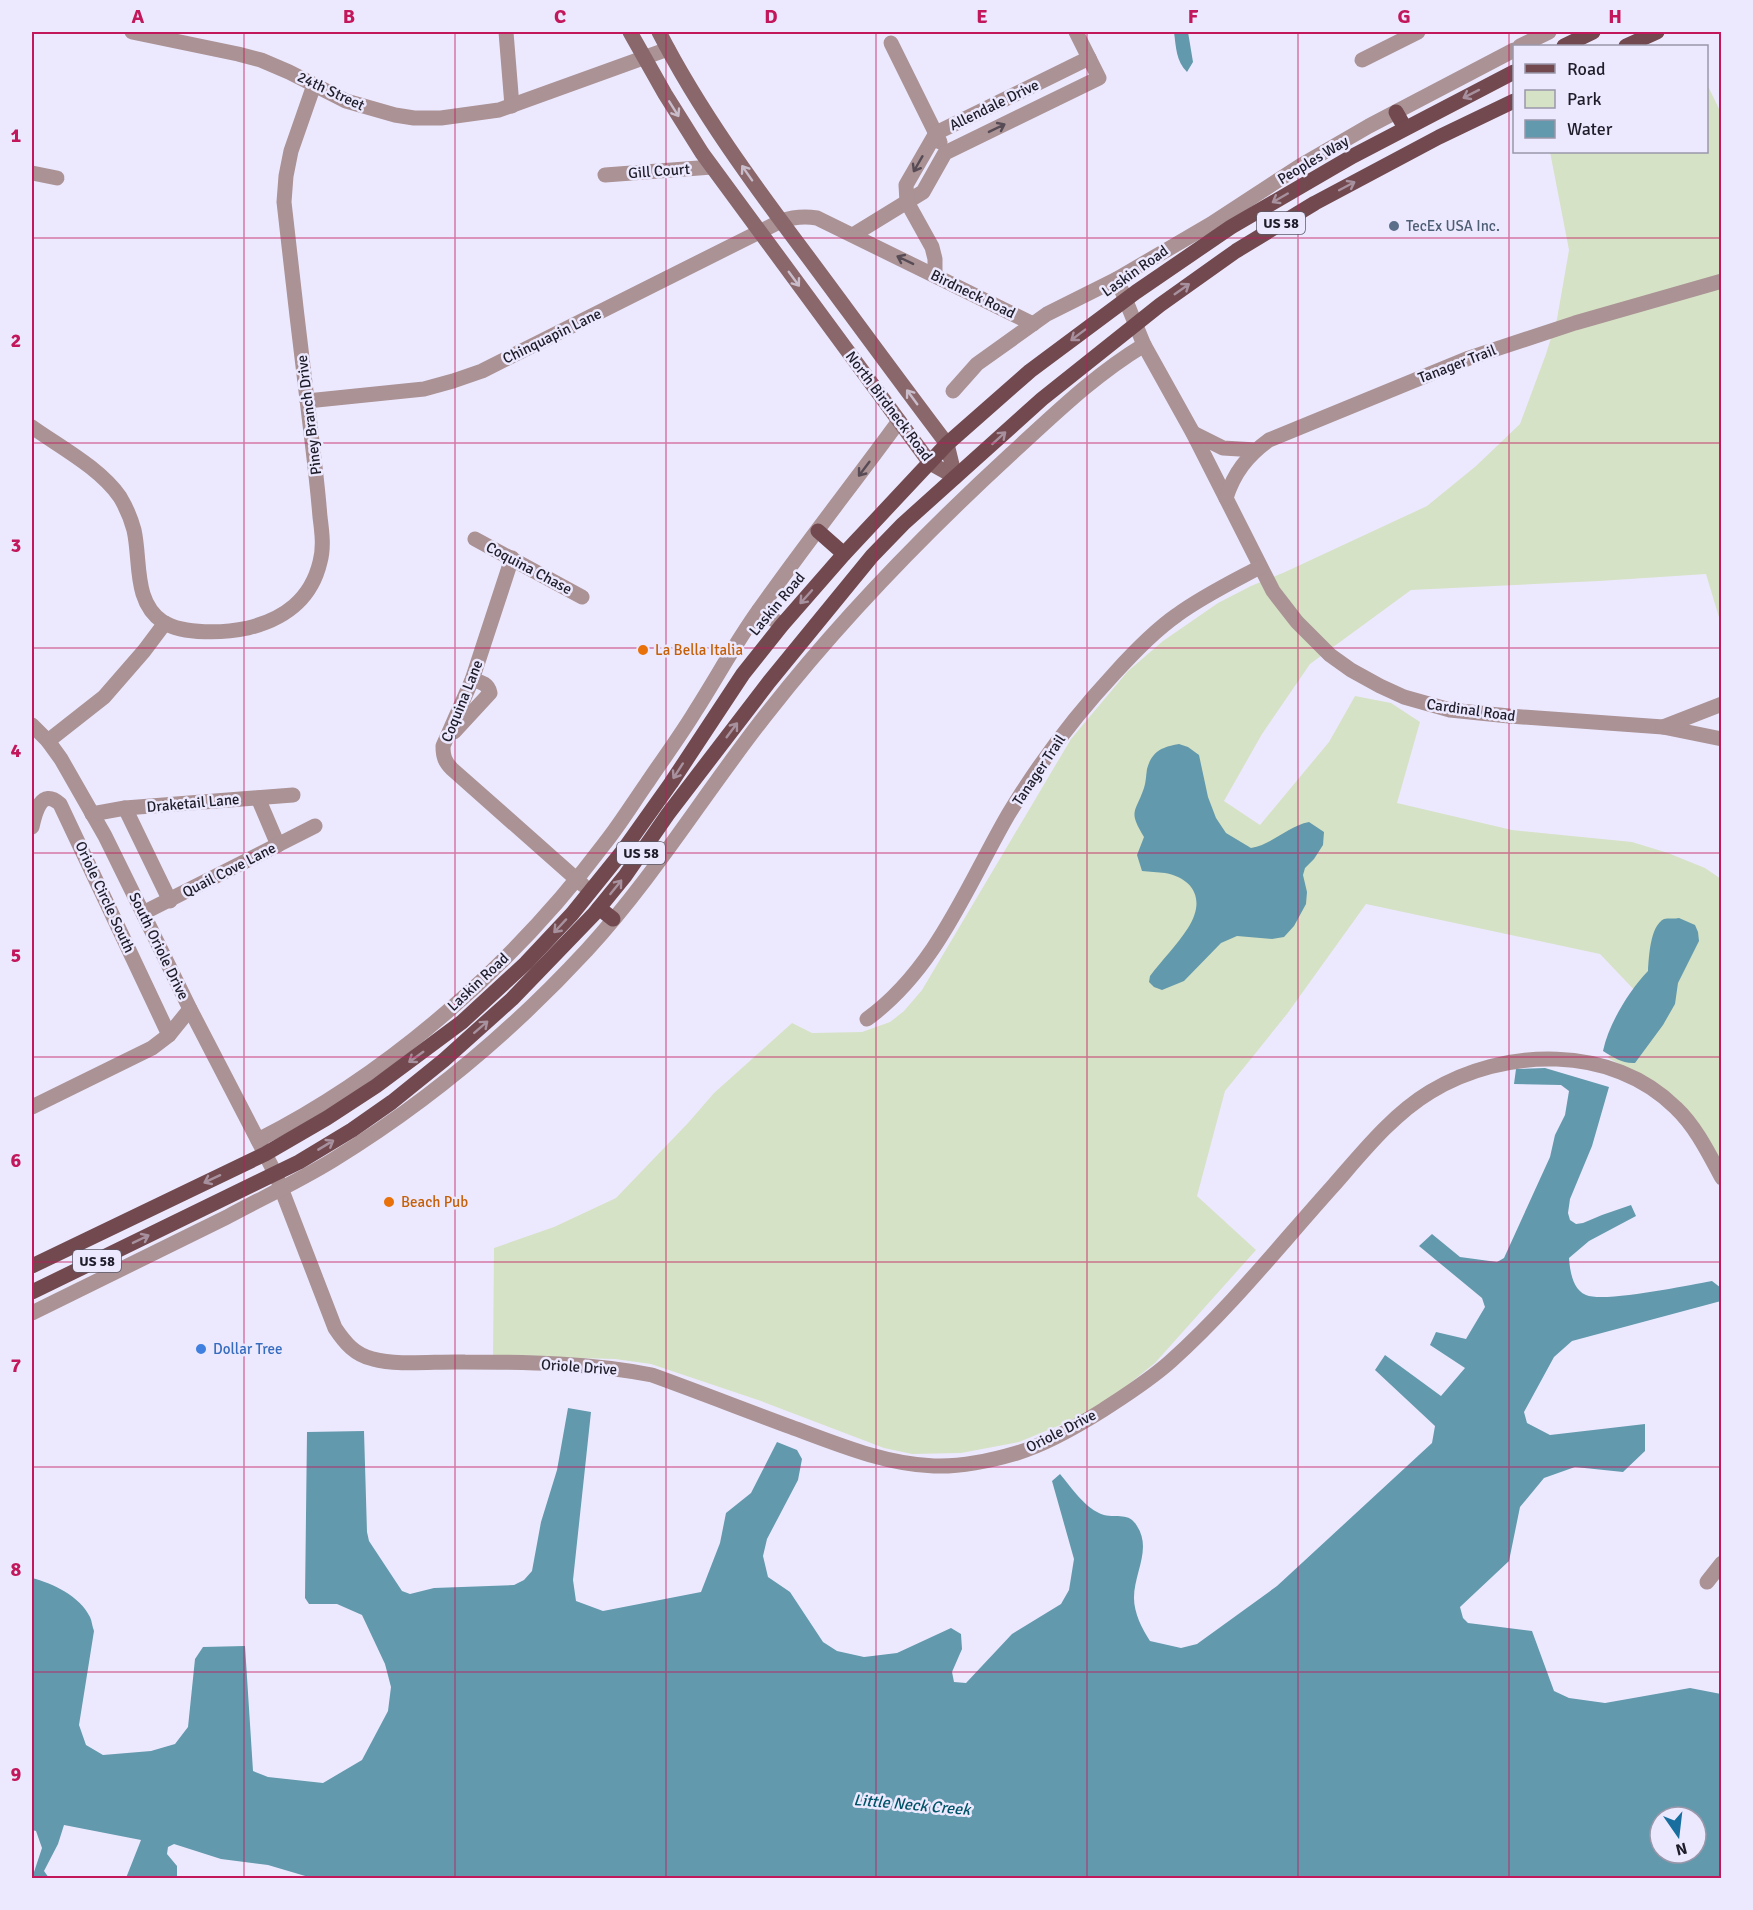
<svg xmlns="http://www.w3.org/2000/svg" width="1753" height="1910" font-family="Signika,sans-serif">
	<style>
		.green { fill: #d6e2c5 }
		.water { fill: #6399ac; fill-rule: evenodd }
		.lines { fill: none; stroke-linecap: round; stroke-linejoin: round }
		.minor { stroke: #aa9295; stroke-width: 15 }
		.tertiary { stroke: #aa9295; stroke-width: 15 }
		.secondary { stroke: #89676b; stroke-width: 15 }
		.primary { stroke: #71494e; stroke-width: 15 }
		.oneway { stroke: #a8919e }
		.oneway2 { stroke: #c9bccb }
		.oneway3 { stroke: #574c55 }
		.grid { fill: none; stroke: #c2185b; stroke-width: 1.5; stroke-opacity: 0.55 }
		.service-dot { fill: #5c6f8a; stroke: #ece9ff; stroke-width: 2 }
		.food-dot { fill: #e8710a; stroke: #ece9ff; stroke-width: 2 }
		.shop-dot { fill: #3f7fe0; stroke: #ece9ff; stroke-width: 2 }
		.labels { text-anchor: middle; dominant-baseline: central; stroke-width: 5; stroke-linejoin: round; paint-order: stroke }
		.shield { fill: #ece9ff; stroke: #5c5a6a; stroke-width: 1.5 }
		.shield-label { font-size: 14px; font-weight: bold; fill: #1f1d2a }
		.street-label { font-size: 15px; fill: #1f1d2a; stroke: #ece9ff }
		.service-label { font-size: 15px; fill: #4e5e75; stroke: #ece9ff; text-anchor: start }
		.food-label { font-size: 15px; fill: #c56008; stroke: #ece9ff; text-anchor: start }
		.shop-label { font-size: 15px; fill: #366cbe; stroke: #ece9ff; text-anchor: start }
		.water-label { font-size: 16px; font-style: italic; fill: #015367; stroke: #ece9ff }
		.neatline { fill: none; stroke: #c2185b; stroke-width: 2 }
		.grid-label { font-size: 20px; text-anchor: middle; font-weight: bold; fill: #c2185b }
	</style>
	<rect width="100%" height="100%" fill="#ece9ff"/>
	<!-- green -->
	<polygon class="green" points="1707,84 1722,115 1721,624 1706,574 1599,581 1411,590 1310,664 1262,734 1224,801 1260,825 1329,742 1355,696 1391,703 1420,722 1397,803 1512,830 1632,842 1668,853 1705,868 1721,879 1721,1176 1647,1079 1608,1058 1641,997 1600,954 1366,904 1287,1014 1225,1091 1197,1196 1256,1250 1155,1363 1109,1400 1070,1421 1019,1442 961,1453 912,1454 884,1448 761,1401 651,1364 615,1359 493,1356 494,1248 554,1227 616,1198 688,1123 714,1093 792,1023 812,1033 862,1032 890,1022 904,1011 922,990 1071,739 1128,671 1163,641 1218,603 1251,586 1285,572 1427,506 1476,466 1520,424 1546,354 1557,319 1569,250 1550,152 1706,152"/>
	<!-- water -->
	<g class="water">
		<path d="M 1174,32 L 1188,32 L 1193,62 L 1187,72 C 1176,61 1176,47 1174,32 Z"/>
		<path d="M 1179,744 L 1188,747 L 1199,755 L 1208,797 L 1216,818 L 1226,833 L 1251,848 C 1273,844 1288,826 1309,822 L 1324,832 L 1323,845 L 1314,859 L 1305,868 L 1303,875 L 1307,892 L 1306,904 L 1294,926 L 1284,937 L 1272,939 L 1237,936 L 1221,943 L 1184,981 L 1162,990 L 1154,987 L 1149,982 L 1150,976 C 1162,960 1177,945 1188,928 C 1205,902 1196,879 1165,873 C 1158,872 1149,872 1142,871 L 1137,855 L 1144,837 C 1128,810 1135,814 1144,788 C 1146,782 1146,775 1147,769 C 1152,751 1162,747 1179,744 Z"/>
		<path d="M 1679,918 L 1695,925 L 1698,932 L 1699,941 L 1678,983 L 1675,1004 L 1663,1025 L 1635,1063 C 1623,1064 1613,1057 1603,1051 C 1609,1023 1629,991 1648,971 C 1649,957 1650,926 1664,919 C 1668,918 1675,919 1679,918 Z"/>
		<path d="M 1545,1068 L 1609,1087 L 1592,1146 L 1570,1199 L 1568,1213 L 1570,1220 L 1576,1224 L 1583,1223 L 1602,1215 L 1631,1205 L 1636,1216 L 1589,1241 L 1569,1258 C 1570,1270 1572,1289 1586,1295 C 1605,1303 1688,1285 1712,1281 L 1721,1288 L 1721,1301 L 1572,1341 L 1554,1357 L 1524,1412 L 1527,1423 L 1550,1435 L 1645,1424 L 1645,1451 L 1623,1472 L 1575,1467 L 1544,1478 L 1520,1507 L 1509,1561 L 1460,1607 L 1463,1618 L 1468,1623 L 1532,1631 L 1554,1691 L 1569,1698 L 1605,1703 L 1690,1688 L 1721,1694 L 1721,1878 L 312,1878 L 268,1865 L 221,1859 L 174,1844 L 168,1847 L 167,1854 L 177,1866 L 177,1878 L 126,1878 L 141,1840 L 64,1825 L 58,1844 L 44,1871 L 49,1878 L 32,1878 L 42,1848 L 36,1831 L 32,1830 L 32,1578 C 52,1583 80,1596 90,1617 C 92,1621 92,1626 94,1631 L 79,1725 L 86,1745 L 103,1755 L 151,1751 L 175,1744 L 188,1727 L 195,1659 L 203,1647 L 245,1646 L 253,1771 L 268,1777 L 323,1783 L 362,1760 L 388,1711 L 391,1687 L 385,1664 L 362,1615 L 337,1604 L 309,1604 L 305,1598 L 307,1432 L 364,1431 L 367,1532 L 369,1541 L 402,1591 L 410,1594 L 434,1588 L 514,1585 L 524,1580 L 532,1571 L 541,1522 L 557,1470 L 568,1408 L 591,1412 L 573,1580 L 576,1601 L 603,1611 L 701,1592 L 720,1543 L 726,1513 L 751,1493 L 777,1442 L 797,1450 L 802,1459 L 798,1480 L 767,1539 L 763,1556 L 768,1577 L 790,1592 L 823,1642 L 837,1651 L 864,1657 L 897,1653 L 951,1628 L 961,1634 L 962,1649 L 952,1672 L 954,1682 L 966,1683 L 1012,1634 L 1061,1604 L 1069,1590 L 1074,1559 L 1052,1481 L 1060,1474 C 1072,1488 1085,1509 1104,1515 C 1117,1518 1129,1512 1137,1526 C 1152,1549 1134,1573 1134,1598 C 1134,1613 1142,1629 1150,1641 L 1181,1648 L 1197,1644 L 1277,1586 L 1432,1443 L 1435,1426 L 1375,1370 L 1385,1355 L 1441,1396 L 1465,1368 L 1430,1345 L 1436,1332 L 1466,1339 L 1485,1307 L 1482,1298 L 1419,1246 L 1432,1234 L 1460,1257 L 1497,1262 L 1504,1258 L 1550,1157 L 1555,1135 L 1565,1115 L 1569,1091 L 1561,1085 L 1514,1084 L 1516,1069 ZM 1660,1817 L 1696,1817 L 1696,1853 L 1660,1853 Z"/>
	</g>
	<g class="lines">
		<!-- minor -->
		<g class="minor">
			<polyline points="506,32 512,106"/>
			<polyline points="891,43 940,142"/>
			<polyline points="1520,46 1549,32"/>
			<polyline points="1362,60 1418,32"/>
			<polyline points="32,173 57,178"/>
			<polyline points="605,175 712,167"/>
			<polyline points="853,235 923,192 945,153 1099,78 1076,32"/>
			<polyline points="935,275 935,259 932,247 907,202 906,185 936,133 1089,58"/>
			<polyline points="1117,279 1144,345 1193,433 1273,591 1297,622 1330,655 1351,670 1380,686 1404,697 1450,710 1509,716 1663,727 1722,739"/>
			<polyline points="953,391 977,364 1047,314 1117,279 1211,224 1300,166 1369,126 1514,50"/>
			<path d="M 307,401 L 424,389 L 453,381 L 482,371 L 781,221 C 793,217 804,216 817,218 L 1033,324"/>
			<path d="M 32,427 C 60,447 100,468 120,497 C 126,507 131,519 134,530 C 141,561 133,602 163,622 C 184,635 225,633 248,628 C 284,619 311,600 320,562 C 324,548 322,532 320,517 C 318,492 315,466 312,441 C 302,361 293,282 284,202 L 286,176 L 291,151 L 314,85"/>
			<polyline points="1193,433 1223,448 1256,450"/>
			<path d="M 1226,498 C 1234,473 1247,456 1269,440 L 1469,358 L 1575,323 L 1722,281"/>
			<polyline points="475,539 582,597"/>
			<path d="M 512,558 L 472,680 L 443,746 C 443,757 445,762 452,769 L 583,885"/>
			<polyline points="759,610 782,625"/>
			<path d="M 32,725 L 48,741 L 61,759 L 105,836 L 190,1009 L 276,1175 L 335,1328 C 345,1343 355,1355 373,1359 C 398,1366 437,1361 465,1362 C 527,1362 591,1363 652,1375 C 699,1392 745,1410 791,1427 C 837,1444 884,1464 934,1466 C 961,1467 990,1461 1017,1453 C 1047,1444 1076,1427 1103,1410 C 1126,1395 1150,1380 1171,1361 C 1230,1308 1280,1245 1333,1186 C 1362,1153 1392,1115 1430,1092 C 1504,1047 1612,1044 1676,1108 C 1696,1127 1709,1154 1722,1178"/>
			<polyline points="1663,727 1722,704"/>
			<path d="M 454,732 L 490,693 C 488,683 480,682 472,680"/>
			<polyline points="48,741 104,697 144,651 165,623"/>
			<polyline points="258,798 278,845"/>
			<polyline points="125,808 170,901"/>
			<polyline points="92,814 125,808 293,795"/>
			<path d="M 32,827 C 35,813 41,787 60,804 L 169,1035"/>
			<polyline points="143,913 315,826"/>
			<path d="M 867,1019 C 936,969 967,886 1008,815 C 1038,765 1074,717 1114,674 C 1133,653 1154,631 1177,615 C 1203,596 1232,582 1260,567"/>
			<polyline points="32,1107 152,1048 169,1035 190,1009"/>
			<path d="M 258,1140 C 392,1072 515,963 605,843 C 620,824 633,803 647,783 C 663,759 681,735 696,710 C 717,677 736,642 759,610 C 804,546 853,484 899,421"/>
			<path d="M 32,1313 C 97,1281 162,1249 227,1217 C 262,1198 299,1181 333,1160 C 426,1103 513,1030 587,950 C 655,876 707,789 769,711 C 842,618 924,534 1011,454 C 1055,414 1093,376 1144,345"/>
			<polyline points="1707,1582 1722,1563"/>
		</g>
		<!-- tertiary -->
		<polyline class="tertiary" points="132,32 238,54 261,60 289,72 346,101 395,115 414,118 441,118 499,110 668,49"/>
		<!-- secondary -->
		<g class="secondary">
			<polyline points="630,32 665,94 702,153 930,463 955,477"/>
			<path d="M 659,32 C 700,112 754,185 808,257 C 854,319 900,382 947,444 L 955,477"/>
		</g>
		<!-- primary -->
		<g class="primary">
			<polyline points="1564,46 1593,32"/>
			<polyline points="1626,46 1657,32"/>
			<polyline points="1396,112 1405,128"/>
			<polyline points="818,531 844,554"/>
			<polyline points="599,908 613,919"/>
			<polyline points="32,1266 265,1154 327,1118 376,1086 462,1022 526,963 572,914 622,852 671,783 743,674 782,625 844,554 947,444 1030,371 1136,292 1231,227 1353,156 1514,72"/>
			<polyline points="32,1292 299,1162 352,1130 392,1102 444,1060 512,999 594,914 625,876 668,814 769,682 872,556 903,524 1042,399 1160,305 1236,251 1315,203 1439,137 1514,101"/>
		</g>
	</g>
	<!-- one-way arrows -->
	<defs><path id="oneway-shaft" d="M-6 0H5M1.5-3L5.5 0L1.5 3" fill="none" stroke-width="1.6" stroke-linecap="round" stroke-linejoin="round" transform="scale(1.5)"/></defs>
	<g class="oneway">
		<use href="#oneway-shaft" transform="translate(1471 94) rotate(153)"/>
		<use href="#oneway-shaft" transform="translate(1347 186) rotate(-28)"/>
		<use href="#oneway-shaft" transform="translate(1280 198) rotate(150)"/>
		<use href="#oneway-shaft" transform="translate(1182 289) rotate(-35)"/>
		<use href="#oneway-shaft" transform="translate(1078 335) rotate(143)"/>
		<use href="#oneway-shaft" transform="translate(999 438) rotate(-42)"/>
		<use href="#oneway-shaft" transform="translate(806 597) rotate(132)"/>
		<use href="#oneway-shaft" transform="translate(732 730) rotate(-53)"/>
		<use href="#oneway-shaft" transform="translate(678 771) rotate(123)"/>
		<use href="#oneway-shaft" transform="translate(616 887) rotate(-51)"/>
		<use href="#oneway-shaft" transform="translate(560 926) rotate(133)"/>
		<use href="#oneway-shaft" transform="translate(481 1027) rotate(-41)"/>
		<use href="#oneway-shaft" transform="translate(416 1057) rotate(144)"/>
		<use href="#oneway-shaft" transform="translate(326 1145) rotate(-31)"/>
		<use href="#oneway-shaft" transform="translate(212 1179) rotate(155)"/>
		<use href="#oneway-shaft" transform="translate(141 1239) rotate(-26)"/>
	</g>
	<g class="oneway2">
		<use href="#oneway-shaft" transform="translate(674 109) rotate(58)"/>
		<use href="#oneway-shaft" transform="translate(747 173) rotate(-125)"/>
		<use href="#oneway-shaft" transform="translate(794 279) rotate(54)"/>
		<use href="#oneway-shaft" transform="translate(912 397) rotate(-126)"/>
	</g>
	<g class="oneway3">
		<use href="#oneway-shaft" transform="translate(997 128) rotate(-26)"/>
		<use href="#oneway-shaft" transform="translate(918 164) rotate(120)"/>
		<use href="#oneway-shaft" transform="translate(905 260) rotate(-154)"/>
		<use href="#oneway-shaft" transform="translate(864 469) rotate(127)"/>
	</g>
	<!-- grid -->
	<path class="grid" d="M 244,32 L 244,1878M 455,32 L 455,1878M 666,32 L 666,1878M 876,32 L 876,1878M 1087,32 L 1087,1878M 1298,32 L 1298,1878M 1509,32 L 1509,1878M 32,238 L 1722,238M 32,443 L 1722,443M 32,648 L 1722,648M 32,853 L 1722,853M 32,1057 L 1722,1057M 32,1262 L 1722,1262M 32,1467 L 1722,1467M 32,1672 L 1722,1672"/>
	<!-- markers -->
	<circle class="service-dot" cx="1394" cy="226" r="6"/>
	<g class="food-dot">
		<circle cx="643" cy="650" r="6"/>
		<circle cx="389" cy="1202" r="6"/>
	</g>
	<circle class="shop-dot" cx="201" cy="1349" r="6"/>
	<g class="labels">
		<!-- shield labels -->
		<g class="shield">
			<rect x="1257" y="212" width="48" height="22" rx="4.5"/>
			<rect x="617" y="842" width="48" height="22" rx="4.5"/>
			<rect x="73" y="1250" width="48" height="22" rx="4.5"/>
		</g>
		<g class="shield-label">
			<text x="1281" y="223">US 58</text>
			<text x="641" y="853">US 58</text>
			<text x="97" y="1261">US 58</text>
		</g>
		<!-- street labels -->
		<g class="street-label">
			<text transform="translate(331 91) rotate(25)">24th Street</text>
			<text transform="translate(994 105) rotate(-26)">Allendale Drive</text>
			<text transform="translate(1313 160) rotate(-31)">Peoples Way</text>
			<text transform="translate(659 171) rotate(-4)">Gill Court</text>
			<text transform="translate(1135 271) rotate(-35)">Laskin Road</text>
			<text transform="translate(973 294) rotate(26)">Birdneck Road</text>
			<text transform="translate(552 336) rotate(-26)">Chinquapin Lane</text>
			<text transform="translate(1457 364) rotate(-21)">Tanager Trail</text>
			<text transform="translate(889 406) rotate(53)">North Birdneck Road</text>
			<text transform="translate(309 415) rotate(-97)">Piney Branch Drive</text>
			<text transform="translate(529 568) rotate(28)">Coquina Chase</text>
			<text transform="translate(777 604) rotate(-50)">Laskin Road</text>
			<text transform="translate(462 701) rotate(-68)">Coquina Lane</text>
			<text transform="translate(1471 710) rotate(8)">Cardinal Road</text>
			<text transform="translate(1039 770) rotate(-56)">Tanager Trail</text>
			<text transform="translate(193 803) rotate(-5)">Draketail Lane</text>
			<text transform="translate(229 870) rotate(-27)">Quail Cove Lane</text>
			<text transform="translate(105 897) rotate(65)">Oriole Circle South</text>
			<text transform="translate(159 946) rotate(64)">South Oriole Drive</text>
			<text transform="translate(478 982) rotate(-43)">Laskin Road</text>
			<text transform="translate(579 1367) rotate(4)">Oriole Drive</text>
			<text transform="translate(1061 1431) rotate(-27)">Oriole Drive</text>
		</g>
		<!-- service labels -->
		<g class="service-label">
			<text x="1406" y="226">TecEx USA Inc.</text>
		</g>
		<!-- food labels -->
		<g class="food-label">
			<text x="655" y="650">La Bella Italia</text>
			<text x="401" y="1202">Beach Pub</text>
		</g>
		<!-- shop labels -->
		<g class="shop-label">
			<text x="213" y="1349">Dollar Tree</text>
		</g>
		<!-- water labels -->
		<g class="water-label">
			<text transform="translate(912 1805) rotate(5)">Little Neck Creek</text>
		</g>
	</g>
	<!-- border -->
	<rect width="1753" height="1910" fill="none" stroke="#ece9ff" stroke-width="66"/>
	<!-- legend -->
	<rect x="1513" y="45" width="195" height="108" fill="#ece9ff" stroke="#9a97aa" stroke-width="1.5"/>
	<rect x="1525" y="64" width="30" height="9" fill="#71494e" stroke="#9a97aa" stroke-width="1.5"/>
	<text x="1567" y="75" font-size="18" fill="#1f1d2a">Road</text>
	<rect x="1525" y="90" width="30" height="18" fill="#d6e2c5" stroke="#9a97aa" stroke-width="1.5"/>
	<text x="1567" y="105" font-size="18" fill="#1f1d2a">Park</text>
	<rect x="1525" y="120" width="30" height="18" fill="#6399ac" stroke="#9a97aa" stroke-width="1.5"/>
	<text x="1567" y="135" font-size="18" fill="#1f1d2a">Water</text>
	<!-- north arrow -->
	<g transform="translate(1678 1835) rotate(166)"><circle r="28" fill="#ece9ff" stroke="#9a97aa" stroke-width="1.5"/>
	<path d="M0-4.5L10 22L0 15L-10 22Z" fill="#186e9e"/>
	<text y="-9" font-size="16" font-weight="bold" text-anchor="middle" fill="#1f1d2a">N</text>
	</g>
	<rect x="33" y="33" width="1687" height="1844" class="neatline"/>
	<g class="grid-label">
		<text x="138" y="23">A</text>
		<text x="349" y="23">B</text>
		<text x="560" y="23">C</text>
		<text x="771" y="23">D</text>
		<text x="982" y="23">E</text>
		<text x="1193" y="23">F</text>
		<text x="1404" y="23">G</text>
		<text x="1615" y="23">H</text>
		<text x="16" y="142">1</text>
		<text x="16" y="347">2</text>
		<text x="16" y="552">3</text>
		<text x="16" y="757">4</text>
		<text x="16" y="962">5</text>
		<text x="16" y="1167">6</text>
		<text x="16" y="1372">7</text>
		<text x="16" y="1576">8</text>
		<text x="16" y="1781">9</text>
	</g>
</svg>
